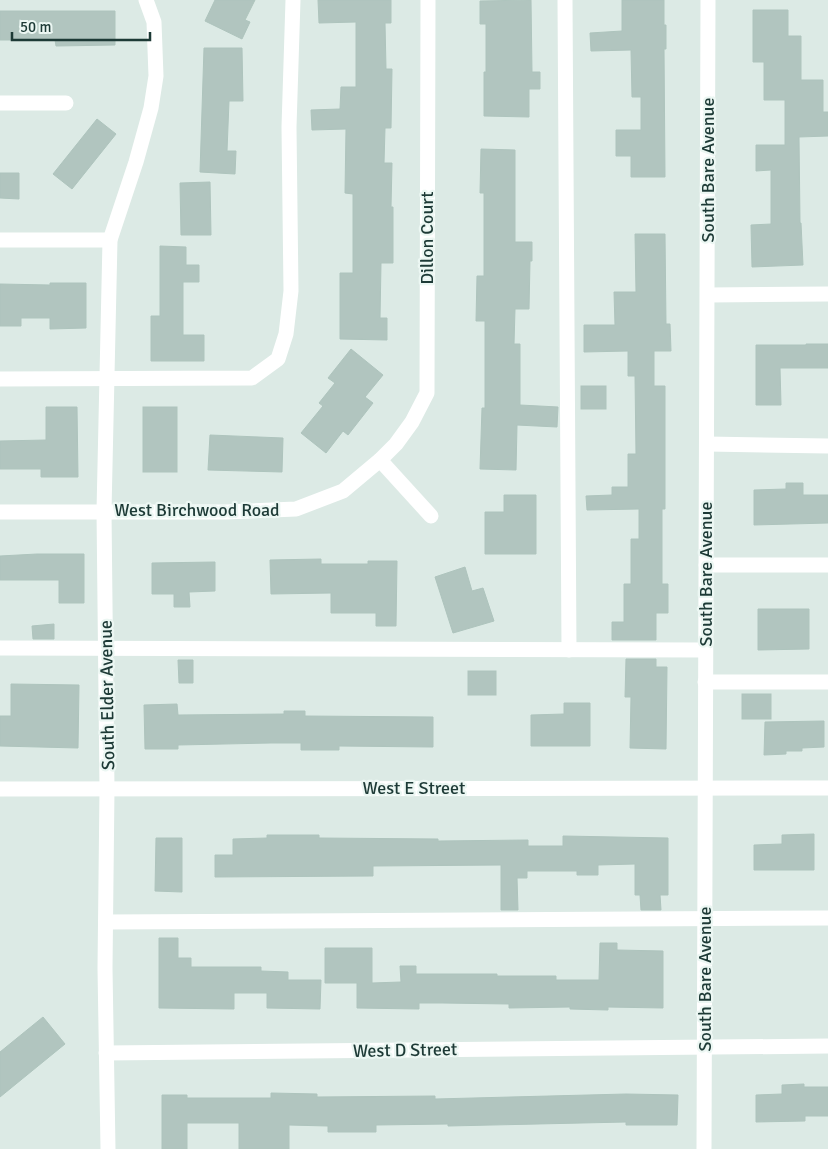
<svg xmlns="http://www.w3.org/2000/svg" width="828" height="1149" font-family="Signika,sans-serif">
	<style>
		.building { fill: #b1c5bf; stroke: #aec4bd }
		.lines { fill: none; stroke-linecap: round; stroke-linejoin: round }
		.minor { stroke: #fff; stroke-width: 15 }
		.labels { text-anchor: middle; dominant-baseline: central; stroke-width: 4.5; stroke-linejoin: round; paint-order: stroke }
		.street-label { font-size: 18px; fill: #1d3a36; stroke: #ecf7f3 }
	</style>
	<rect width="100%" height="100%" fill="#dceae5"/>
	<!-- building -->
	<g class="building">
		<polygon points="215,0 255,0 245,20 250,22 242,39 205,21"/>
		<polygon points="318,0 391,0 391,23 385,23 386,69 392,69 391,128 385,128 384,163 392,163 391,207 393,207 393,263 381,263 380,318 387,318 387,340 340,339 340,273 353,273 353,194 345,193 346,129 312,130 311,110 340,109 341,87 356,87 356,22 319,23"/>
		<polygon points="531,0 532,72 540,72 540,89 529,89 529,117 484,116 484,72 486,72 486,24 480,24 480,1"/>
		<polygon points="622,0 664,0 664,25 666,25 666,49 664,49 665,177 631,177 631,156 616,156 616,130 641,130 641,97 632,97 631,50 591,51 590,33 622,31"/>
		<polygon points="753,10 788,10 788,36 801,36 801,80 823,80 823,112 828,112 828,136 799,137 800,223 801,223 803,265 752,267 751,225 771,224 771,170 756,171 756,145 785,145 785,100 764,100 764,62 753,62"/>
		<polygon points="0,11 115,11 115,45 56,46 55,40 0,40"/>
		<polygon points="204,48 242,48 243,101 229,101 227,151 236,151 235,174 200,172"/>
		<polygon points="97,119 116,134 72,189 53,174"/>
		<polygon points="481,149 515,150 515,242 532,242 532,261 530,261 529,309 515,309 514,344 520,344 520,405 558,407 557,427 517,425 516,470 480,469 482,408 485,408 485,321 476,321 477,276 484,276 484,193 480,193"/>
		<polygon points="0,173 19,173 19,199 0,198"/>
		<polygon points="210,182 211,235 181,235 180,183"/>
		<polygon points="635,234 665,234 666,324 670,324 671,351 654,351 654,386 665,386 665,509 662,509 662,584 668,584 668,613 656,613 656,640 612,640 612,622 624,622 624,584 631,584 631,539 639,539 639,509 587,510 586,496 612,495 612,487 628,487 628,454 636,454 635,376 628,376 628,351 584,352 584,325 615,325 614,292 636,292"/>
		<polygon points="160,246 186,247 186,265 199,265 199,282 183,282 183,335 204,335 204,361 151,361 151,316 160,316"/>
		<polygon points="50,283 86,283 86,328 50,329 50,318 21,318 21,326 0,326 0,284 50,285"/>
		<polygon points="806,344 828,344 828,368 780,368 781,405 756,405 756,345 806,345"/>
		<polygon points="351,349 383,375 365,397 373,403 348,435 343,431 326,453 301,433 323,406 319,403 335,383 328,378"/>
		<rect x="581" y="386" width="25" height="23"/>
		<polygon points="46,407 77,407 78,477 41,477 41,469 0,469 0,441 46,440"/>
		<rect x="143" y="407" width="34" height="65"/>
		<polygon points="210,435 283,438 282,472 208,470"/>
		<polygon points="786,483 803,483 803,495 828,495 828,523 754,525 754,490 786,489"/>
		<polygon points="504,495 536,495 536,554 485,554 485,512 504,512"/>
		<polygon points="37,554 84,554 84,603 59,603 59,580 0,580 0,556"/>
		<polygon points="321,559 321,564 368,564 368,561 397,561 396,626 376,626 376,613 331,613 331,593 271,594 270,560"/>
		<polygon points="215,562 215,591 189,592 190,607 174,607 174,594 152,594 152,563"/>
		<polygon points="465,567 472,591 483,588 494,621 453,633 435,577"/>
		<polygon points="758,609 809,609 809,649 758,650"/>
		<polygon points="54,624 54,639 33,639 32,626"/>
		<polygon points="626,659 656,659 656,667 667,667 666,749 630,748 631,697 625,697"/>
		<polygon points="178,660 193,660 193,683 179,683"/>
		<rect x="468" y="671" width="28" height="24"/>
		<polygon points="11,684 79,685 78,748 0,746 0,716 11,716"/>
		<rect x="742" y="694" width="29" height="25"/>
		<polygon points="564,703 590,703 590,746 531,746 531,715 564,714"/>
		<polygon points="177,704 178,715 284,714 284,711 305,711 305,716 433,717 433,747 339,746 339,750 301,750 301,743 271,743 178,745 178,749 145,749 144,705"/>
		<polygon points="824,721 824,747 802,748 802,751 786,751 786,754 764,755 765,722"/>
		<polygon points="814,834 814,870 754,870 754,845 782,844 782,835"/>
		<polygon points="267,835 319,835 319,838 438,839 438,841 528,840 528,846 563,846 563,836 668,838 668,895 660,895 661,910 641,910 640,895 635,895 635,864 598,865 598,875 577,875 577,871 527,871 527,878 517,878 518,910 501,910 501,865 373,866 373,876 215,877 215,855 233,855 233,839 267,838"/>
		<polygon points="156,838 182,838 182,892 155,891"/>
		<polygon points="159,938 178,938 178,958 191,958 191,967 261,967 261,971 288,972 288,980 321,980 320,1009 267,1008 267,993 234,993 234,1009 159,1008"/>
		<polygon points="600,943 617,943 617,950 663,951 663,1008 608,1007 608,1010 570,1009 570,1007 509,1008 509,1004 443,1003 419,1003 419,1009 357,1008 357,983 325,983 325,948 372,948 372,983 401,982 400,966 416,966 416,974 497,974 497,976 556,976 556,980 599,980"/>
		<polygon points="43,1017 65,1044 0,1097 0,1052"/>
		<polygon points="804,1084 804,1087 828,1087 828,1116 805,1116 805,1121 756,1122 756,1095 782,1094 782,1085"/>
		<polygon points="271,1093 317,1094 317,1097 435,1096 435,1099 626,1094 678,1095 677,1125 626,1125 626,1122 448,1126 448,1124 376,1125 376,1132 328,1132 328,1126 289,1125 289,1149 239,1149 239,1123 187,1123 187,1149 162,1149 162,1095 187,1095 187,1098 271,1098"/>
	</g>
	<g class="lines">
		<!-- minor -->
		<g class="minor">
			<polyline points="565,0 569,650"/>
			<polyline points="0,103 66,103"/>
			<polyline points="0,240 110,240"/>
			<polyline points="708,295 828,294"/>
			<polyline points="0,379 252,378 278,359 286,334 291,291 289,127 293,0"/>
			<polyline points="707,444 828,446"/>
			<polyline points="380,460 431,516"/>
			<polyline points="0,512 226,512 296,509 343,491 380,460 396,444 412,422 427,393 428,0"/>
			<polyline points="706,565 828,565"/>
			<polyline points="0,648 705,650"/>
			<polyline points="705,682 828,682"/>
			<polyline points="0,789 828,788"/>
			<polyline points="106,922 828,918"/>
			<polyline points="106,1053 828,1046"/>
			<polyline points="108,1149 105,968 107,789 104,511 110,240 136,162 151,108 156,76 154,22 146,0"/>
			<polyline points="704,1149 708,0"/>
		</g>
	</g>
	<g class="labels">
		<!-- street labels -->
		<g class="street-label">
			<text transform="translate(708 170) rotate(-90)">South Bare Avenue</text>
			<text transform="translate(427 238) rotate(-90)">Dillon Court</text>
			<text x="197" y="510">West Birchwood Road</text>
			<text transform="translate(706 574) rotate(-90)">South Bare Avenue</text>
			<text transform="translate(107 695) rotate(-91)">South Elder Avenue</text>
			<text x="414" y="788">West E Street</text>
			<text transform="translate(705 979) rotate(-90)">South Bare Avenue</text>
			<text transform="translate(405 1050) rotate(-1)">West D Street</text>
		</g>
	</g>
	<!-- scale -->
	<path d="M12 32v8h138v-8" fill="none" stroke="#1d3a36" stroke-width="2.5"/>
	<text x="20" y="32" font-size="15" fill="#1d3a36" stroke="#ecf7f3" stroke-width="4" paint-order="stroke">50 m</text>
</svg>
